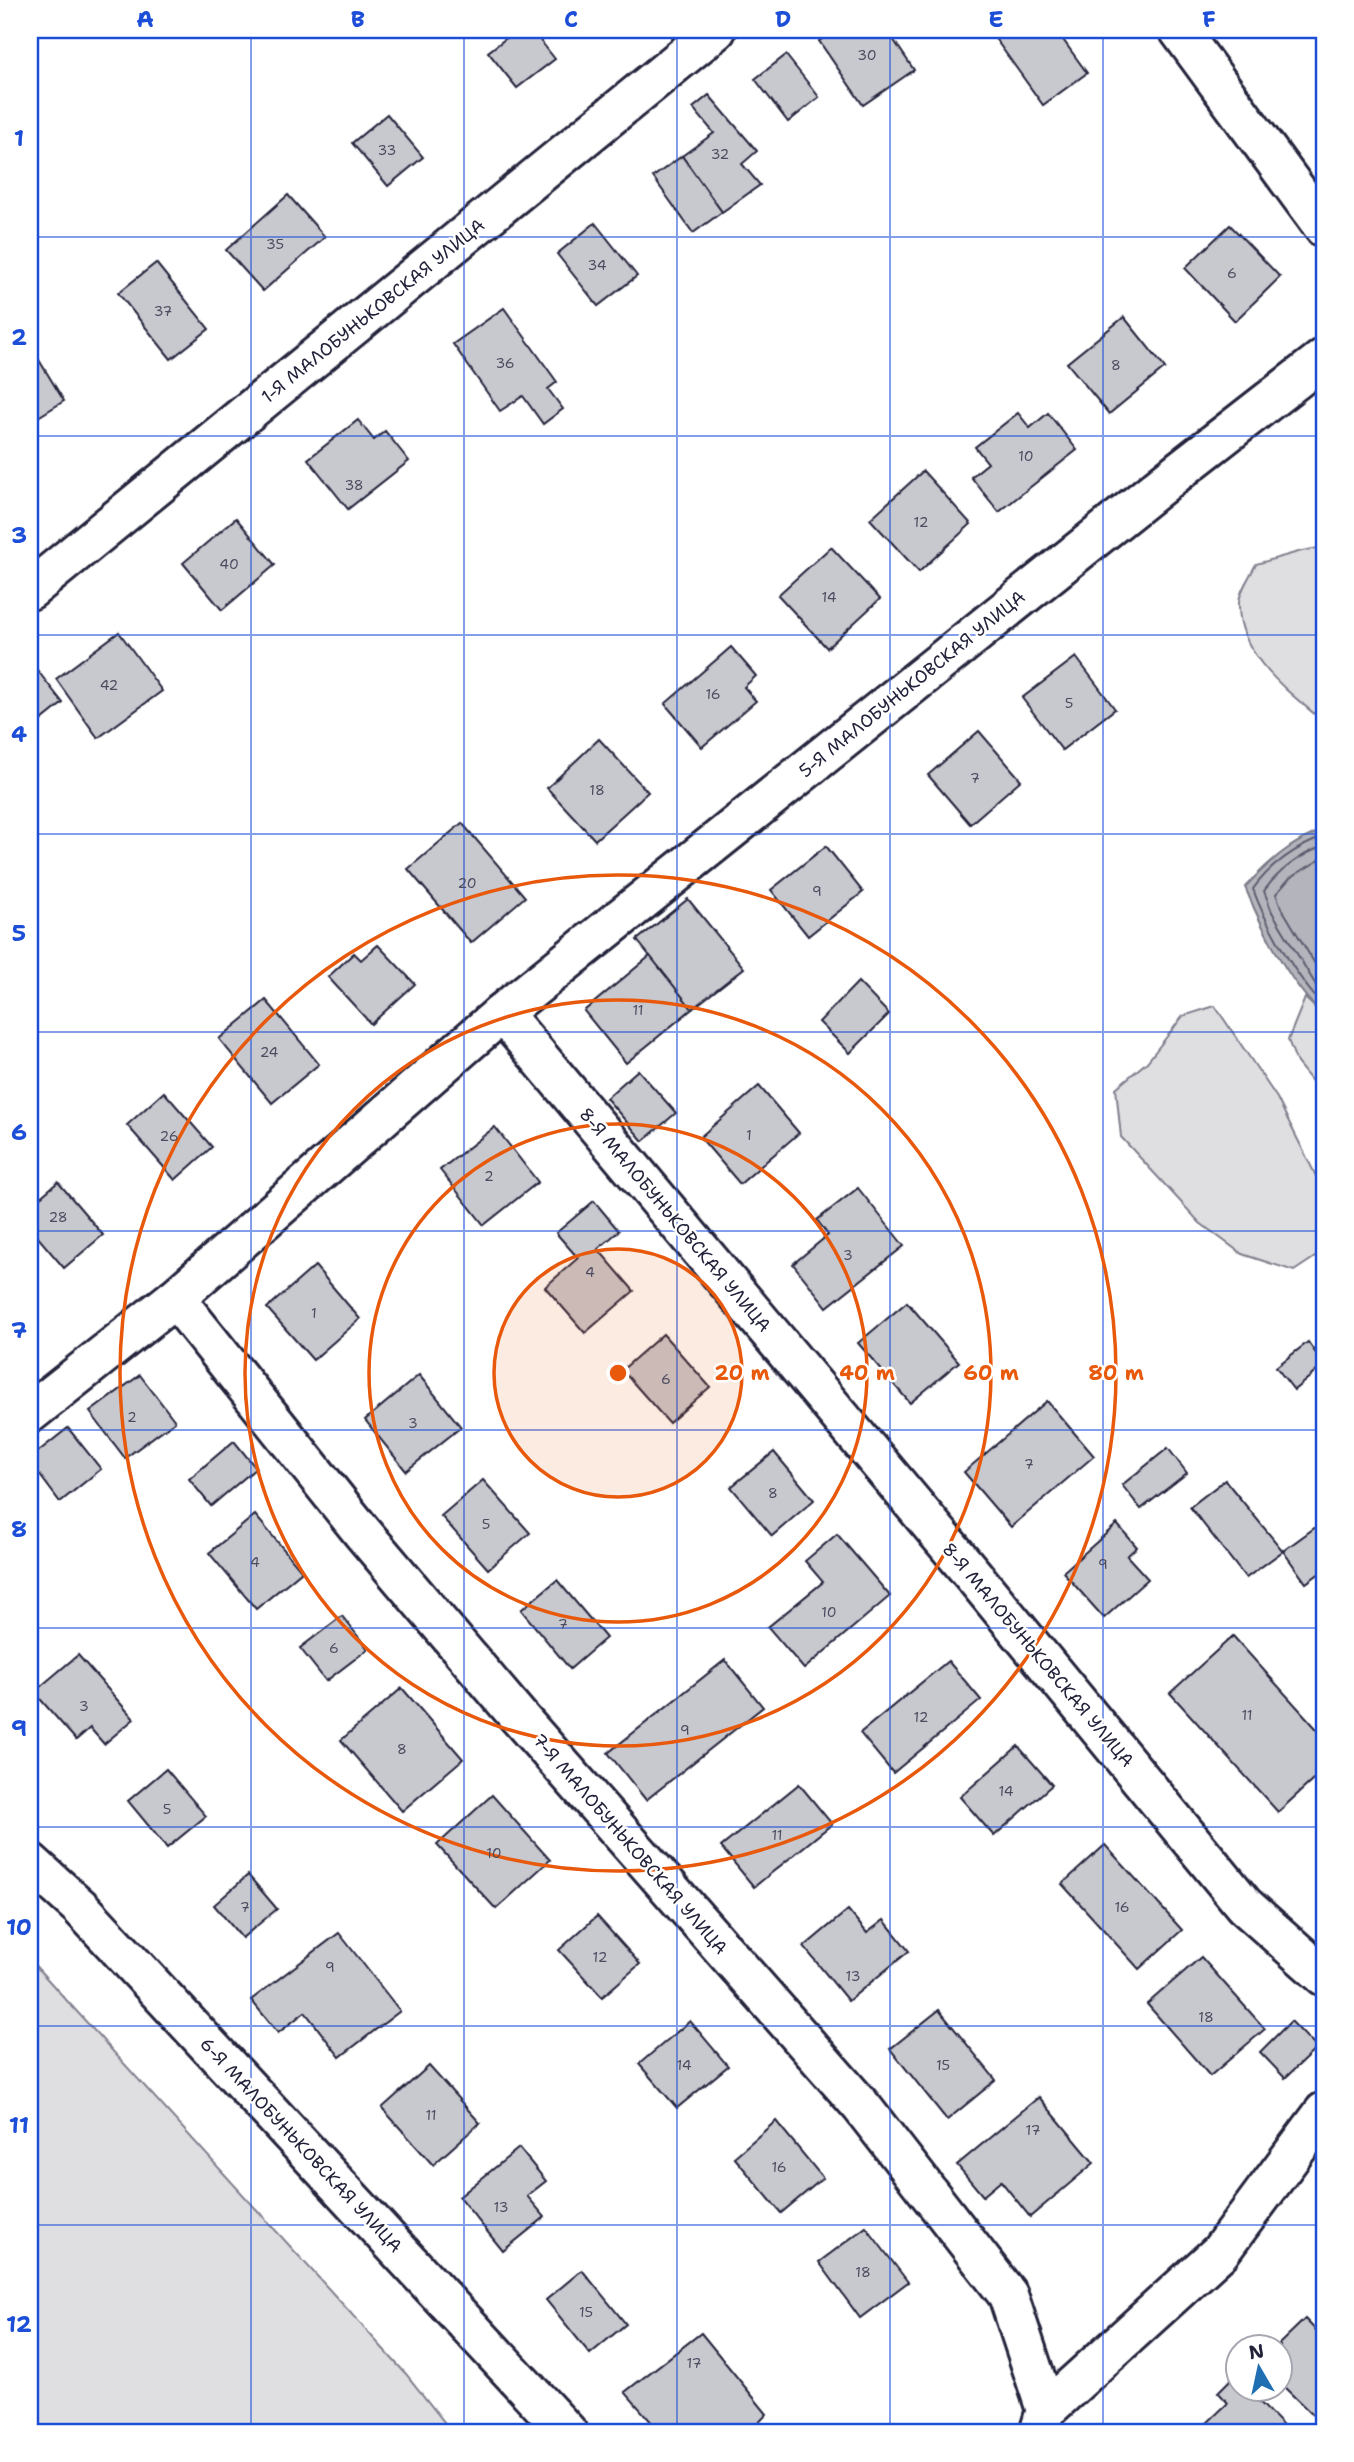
<svg xmlns="http://www.w3.org/2000/svg" width="1354" height="2462" font-family="'Shantell Sans',sans-serif">
	<style>
		.green { fill: #dfdfe2; stroke: #80808e; stroke-width: 2 }
		.water { fill: #b4b4bc; stroke: #7a7a88; stroke-width: 2 }
		.lines { fill: none; stroke-linecap: round; stroke-linejoin: round }
		.shore { stroke: #5c5c6f; stroke-width: 2 }
		.building { fill: #c8c8cf; stroke: #22223b; stroke-width: 2 }
		.street-casing { stroke: #22223b; stroke-width: 44 }
		.street { stroke: #fff; stroke-width: 38 }
		.grid { fill: none; stroke: #1d4ed8; stroke-width: 2; stroke-opacity: 0.55 }
		.ring { fill: none; stroke: #e8590c; stroke-width: 3.5 }
		.labels { text-anchor: middle; dominant-baseline: central; stroke-width: 5; stroke-linejoin: round; paint-order: stroke }
		.number-label { font-size: 14px; fill: #4c4c60 }
		.street-label { font-size: 18px; fill: #22223b; stroke: #fff }
		.centre { fill: #e8590c; stroke: #fff; stroke-width: 3.5 }
		.ring-label { font-size: 21px; text-anchor: middle; font-weight: bold; fill: #e8590c; stroke: #fff; stroke-width: 5; stroke-linejoin: round; paint-order: stroke }
		.neatline { fill: none; stroke: #1d4ed8; stroke-width: 2.5 }
		.grid-label { font-size: 23px; text-anchor: middle; font-weight: bold; fill: #1d4ed8 }
	</style>
	<rect width="100%" height="100%" fill="#fff"/>
	<filter id="ink" filterUnits="userSpaceOnUse"><feTurbulence type="fractalNoise" baseFrequency=".0143" numOctaves="2"/><feDisplacementMap in="SourceGraphic" scale="14" xChannelSelector="R" yChannelSelector="G"/><feConvolveMatrix kernelMatrix="1 2 1 2 8 2 1 2 1" color-interpolation-filters="sRGB"/></filter>
	<g filter="url(#ink)">
		<!-- green -->
		<g class="green">
			<path d="M 1324,547 L 1324,722 C 1289,692 1237,655 1239,603 C 1239,591 1251,575 1256,564 L 1302,551 Z"/>
			<polygon points="1305,998 1324,1016 1324,1096 1297,1063 1288,1040"/>
			<polygon points="1215,1006 1277,1098 1324,1192 1324,1243 1318,1255 1294,1271 1242,1254 1200,1223 1121,1137 1116,1088 1147,1062 1183,1016"/>
			<polygon points="30,1960 406,2374 452,2432 30,2432"/>
		</g>
		<!-- water -->
		<path class="water" d="M 1324,830 L 1324,1016 C 1289,983 1263,931 1245,887 C 1269,862 1291,841 1324,830 Z"/>
		<g class="lines">
			<!-- shore -->
			<g class="shore">
				<path d="M 1324,837 C 1297,846 1270,865 1253,889 C 1265,923 1299,982 1324,1006"/>
				<path d="M 1324,846 C 1301,854 1278,871 1264,891 L 1272,912 L 1317,987 L 1324,994"/>
				<polyline points="1324,857 1290,878 1276,894 1281,907 1324,979"/>
			</g>
		</g>
		<!-- building -->
		<g class="building">
			<polygon points="517,30 532,30 555,59 517,88 488,52"/>
			<polygon points="836,30 887,30 914,70 863,105 819,41"/>
			<polygon points="989,30 1056,30 1087,73 1043,105"/>
			<polygon points="786,55 819,97 788,122 755,79"/>
			<polygon points="709,95 757,151 742,164 760,185 722,212 682,156 714,133 693,108"/>
			<polygon points="387,114 423,157 388,186 352,143"/>
			<polygon points="682,156 722,212 693,233 653,177"/>
			<polygon points="288,195 325,237 263,291 226,250"/>
			<polygon points="595,223 637,276 598,306 557,254"/>
			<polygon points="1230,225 1280,277 1235,321 1185,268"/>
			<polygon points="156,263 209,329 171,359 118,293"/>
			<polygon points="504,308 557,382 548,389 563,409 543,424 523,396 500,411 453,344"/>
			<polygon points="1124,317 1165,368 1109,414 1067,363"/>
			<polygon points="39,360 64,401 30,422 30,365"/>
			<polygon points="1018,413 1030,428 1048,413 1077,450 999,512 971,477 988,463 975,447"/>
			<polygon points="358,420 374,440 385,431 409,461 348,509 308,459"/>
			<polygon points="923,471 971,524 919,572 870,519"/>
			<polygon points="236,518 275,565 222,610 183,563"/>
			<polygon points="831,547 880,599 827,648 778,595"/>
			<polygon points="119,632 162,691 98,738 56,679"/>
			<polygon points="731,647 756,676 744,687 756,701 702,747 665,704"/>
			<polygon points="1076,657 1115,709 1062,750 1022,698"/>
			<polygon points="30,661 63,703 33,727 30,723"/>
			<polygon points="979,731 1021,780 970,824 928,775"/>
			<polygon points="599,739 648,792 595,840 547,788"/>
			<polygon points="462,823 525,897 471,943 408,869"/>
			<polygon points="826,846 863,892 808,936 771,890"/>
			<polygon points="688,899 744,968 692,1009 637,940"/>
			<polygon points="378,945 415,984 371,1024 328,977 354,953 361,960"/>
			<polygon points="650,956 692,1009 626,1063 584,1011"/>
			<polygon points="858,982 889,1014 850,1053 819,1022"/>
			<polygon points="266,1000 319,1064 272,1103 219,1039"/>
			<polygon points="638,1070 676,1113 643,1141 606,1098"/>
			<polygon points="759,1086 799,1133 740,1184 700,1137"/>
			<polygon points="164,1092 212,1147 175,1180 127,1125"/>
			<polygon points="495,1127 538,1182 484,1225 440,1170"/>
			<polygon points="58,1182 103,1235 64,1268 30,1228 30,1206"/>
			<polygon points="858,1188 904,1246 827,1307 793,1264 828,1235 817,1220"/>
			<polygon points="594,1201 619,1231 598,1249 634,1291 585,1333 545,1287 578,1258 556,1233"/>
			<polygon points="315,1266 360,1319 313,1360 267,1308"/>
			<polygon points="907,1302 959,1362 910,1403 858,1343"/>
			<polygon points="663,1334 710,1387 669,1423 622,1370"/>
			<polygon points="1308,1342 1324,1365 1294,1390 1276,1367"/>
			<polygon points="140,1375 175,1421 125,1458 90,1412"/>
			<polygon points="419,1375 461,1427 406,1471 365,1420"/>
			<polygon points="1047,1401 1094,1456 1011,1527 964,1472"/>
			<polygon points="68,1428 101,1469 60,1502 30,1462 30,1458"/>
			<polygon points="234,1441 256,1468 211,1506 189,1479"/>
			<polygon points="1168,1448 1187,1473 1141,1509 1122,1485"/>
			<polygon points="774,1452 814,1500 772,1536 731,1487"/>
			<polygon points="483,1480 530,1533 488,1569 441,1516"/>
			<polygon points="1225,1480 1283,1551 1246,1578 1190,1507"/>
			<polygon points="255,1515 302,1571 256,1609 209,1553"/>
			<polygon points="1324,1521 1324,1570 1306,1583 1283,1551"/>
			<polygon points="1117,1524 1137,1547 1127,1556 1148,1579 1104,1618 1063,1572"/>
			<polygon points="837,1534 890,1596 804,1669 768,1627 823,1582 805,1561"/>
			<polygon points="557,1580 606,1638 570,1669 521,1610"/>
			<polygon points="342,1616 368,1649 326,1681 300,1648"/>
			<polygon points="1233,1636 1324,1737 1324,1770 1278,1812 1170,1693"/>
			<polygon points="78,1655 134,1719 104,1744 90,1728 76,1740 34,1692"/>
			<polygon points="725,1660 763,1707 646,1800 608,1753"/>
			<polygon points="948,1661 981,1700 893,1773 860,1733"/>
			<polygon points="402,1688 463,1759 402,1811 341,1740"/>
			<polygon points="1018,1746 1052,1785 994,1836 960,1797"/>
			<polygon points="166,1769 206,1816 167,1848 128,1801"/>
			<polygon points="799,1784 832,1824 754,1887 721,1847"/>
			<polygon points="492,1795 550,1860 496,1909 437,1845"/>
			<polygon points="1105,1845 1182,1930 1139,1969 1062,1884"/>
			<polygon points="248,1875 277,1909 242,1938 214,1905"/>
			<polygon points="848,1910 867,1933 884,1920 909,1951 848,2001 804,1947"/>
			<polygon points="597,1916 640,1964 602,1997 559,1950"/>
			<polygon points="339,1933 400,2011 340,2057 305,2012 278,2033 251,2000"/>
			<polygon points="1201,1957 1265,2029 1210,2076 1147,2004"/>
			<polygon points="939,2010 996,2080 947,2120 890,2049"/>
			<polygon points="690,2021 728,2066 677,2108 639,2064"/>
			<polygon points="1291,2021 1317,2048 1285,2078 1260,2052"/>
			<polygon points="429,2066 480,2123 433,2165 382,2108"/>
			<polygon points="1039,2097 1094,2163 1030,2217 1001,2181 983,2196 957,2165"/>
			<polygon points="776,2121 823,2178 781,2213 734,2157"/>
			<polygon points="519,2148 546,2181 527,2196 545,2217 503,2251 459,2197"/>
			<polygon points="866,2227 908,2282 860,2318 819,2262"/>
			<polygon points="582,2270 626,2324 590,2354 546,2300"/>
			<polygon points="1305,2319 1324,2339 1324,2414 1318,2420 1280,2383 1280,2346 1277,2346"/>
			<polygon points="701,2333 767,2414 750,2432 660,2432 625,2392"/>
			<polygon points="1234,2376 1238,2381 1238,2388 1246,2388 1287,2430 1284,2432 1214,2432 1206,2424 1228,2403 1218,2392"/>
		</g>
		<g class="lines">
			<defs>
				<g id="street">
					<polyline points="1179,30 1324,228"/>
					<polyline points="30,590 716,30"/>
					<polyline points="502,1013 1180,470 1324,358"/>
					<polyline points="175,1298 362,1532 517,1715 862,2107 1008,2295 1046,2410"/>
					<polyline points="30,1413 175,1298 502,1013 973,1575 1244,1905 1324,1976"/>
					<polyline points="30,1862 81,1908 567,2432"/>
					<polyline points="1040,2430 1046,2410 1220,2252 1324,2112"/>
				</g>
			</defs>
			<!-- street casing -->
			<use href="#street" class="street-casing"/>
			<!-- street -->
			<use href="#street" class="street"/>
		</g>
	</g>
	<!-- grid -->
	<path class="grid" d="M 251,30 L 251,2432M 464,30 L 464,2432M 677,30 L 677,2432M 890,30 L 890,2432M 1103,30 L 1103,2432M 30,237 L 1324,237M 30,436 L 1324,436M 30,635 L 1324,635M 30,834 L 1324,834M 30,1032 L 1324,1032M 30,1231 L 1324,1231M 30,1430 L 1324,1430M 30,1628 L 1324,1628M 30,1827 L 1324,1827M 30,2026 L 1324,2026M 30,2225 L 1324,2225"/>
	<!-- distance rings -->
	<circle cx="618" cy="1373" r="124" fill="#e8590c" fill-opacity=".12"/>
	<g class="ring">
		<circle cx="618" cy="1373" r="124"/>
		<circle cx="618" cy="1373" r="249"/>
		<circle cx="618" cy="1373" r="373"/>
		<circle cx="618" cy="1373" r="498"/>
	</g>
	<g class="labels">
		<!-- number labels -->
		<g class="number-label">
			<text x="867" y="55">30</text>
			<text x="387" y="150">33</text>
			<text x="720" y="154">32</text>
			<text x="275" y="244">35</text>
			<text x="597" y="265">34</text>
			<text x="1232" y="273">6</text>
			<text x="163" y="311">37</text>
			<text x="505" y="363">36</text>
			<text x="1116" y="365">8</text>
			<text x="1026" y="456">10</text>
			<text x="354" y="485">38</text>
			<text x="921" y="522">12</text>
			<text x="229" y="564">40</text>
			<text x="829" y="597">14</text>
			<text x="109" y="685">42</text>
			<text x="713" y="694">16</text>
			<text x="1069" y="703">5</text>
			<text x="975" y="778">7</text>
			<text x="597" y="790">18</text>
			<text x="467" y="883">20</text>
			<text x="817" y="891">9</text>
			<text x="638" y="1010">11</text>
			<text x="269" y="1052">24</text>
			<text x="749" y="1135">1</text>
			<text x="169" y="1136">26</text>
			<text x="489" y="1176">2</text>
			<text x="58" y="1217">28</text>
			<text x="848" y="1255">3</text>
			<text x="590" y="1272">4</text>
			<text x="314" y="1313">1</text>
			<text x="666" y="1379">6</text>
			<text x="132" y="1417">2</text>
			<text x="413" y="1423">3</text>
			<text x="1029" y="1464">7</text>
			<text x="773" y="1493">8</text>
			<text x="486" y="1524">5</text>
			<text x="255" y="1562">4</text>
			<text x="1103" y="1564">9</text>
			<text x="829" y="1612">10</text>
			<text x="563" y="1624">7</text>
			<text x="334" y="1648">6</text>
			<text x="84" y="1706">3</text>
			<text x="1247" y="1715">11</text>
			<text x="921" y="1717">12</text>
			<text x="685" y="1730">9</text>
			<text x="402" y="1749">8</text>
			<text x="1006" y="1791">14</text>
			<text x="167" y="1809">5</text>
			<text x="777" y="1835">11</text>
			<text x="494" y="1853">10</text>
			<text x="245" y="1907">7</text>
			<text x="1122" y="1907">16</text>
			<text x="600" y="1957">12</text>
			<text x="330" y="1967">9</text>
			<text x="853" y="1976">13</text>
			<text x="1206" y="2017">18</text>
			<text x="684" y="2065">14</text>
			<text x="943" y="2065">15</text>
			<text x="431" y="2115">11</text>
			<text x="1033" y="2130">17</text>
			<text x="779" y="2167">16</text>
			<text x="501" y="2207">13</text>
			<text x="863" y="2272">18</text>
			<text x="586" y="2312">15</text>
			<text x="694" y="2363">17</text>
		</g>
		<!-- street labels -->
		<g class="street-label">
			<text transform="translate(373 311) rotate(-39)">1-Я МАЛОБУНЬКОВСКАЯ УЛИЦА</text>
			<text transform="translate(912 684) rotate(-39)">5-Я МАЛОБУНЬКОВСКАЯ УЛИЦА</text>
			<text transform="translate(675 1220) rotate(50)">8-Я МАЛОБУНЬКОВСКАЯ УЛИЦА</text>
			<text transform="translate(1038 1655) rotate(50)">8-Я МАЛОБУНЬКОВСКАЯ УЛИЦА</text>
			<text transform="translate(630 1844) rotate(49)">7-Я МАЛОБУНЬКОВСКАЯ УЛИЦА</text>
			<text transform="translate(301 2145) rotate(47)">6-Я МАЛОБУНЬКОВСКАЯ УЛИЦА</text>
		</g>
	</g>
	<circle cx="618" cy="1373" r="10" class="centre"/>
	<g class="ring-label">
		<text x="742" y="1380">20 m</text>
		<text x="867" y="1380">40 m</text>
		<text x="991" y="1380">60 m</text>
		<text x="1116" y="1380">80 m</text>
	</g>
	<!-- margin -->
	<rect width="1354" height="2462" fill="none" stroke="#fff" stroke-width="77"/>
	<!-- north arrow -->
	<g transform="translate(1259 2368) rotate(351)"><circle r="33" fill="#ffffff" stroke="#a7a7b1" stroke-width="2"/>
	<path d="M0-5L12 26L0 18L-12 26Z" fill="#1f6fb2"/>
	<text y="-10" font-size="19" font-weight="bold" text-anchor="middle" fill="#22223b">N</text>
	</g>
	<rect x="38" y="38" width="1278" height="2386" class="neatline"/>
	<g class="grid-label">
		<text x="145" y="27">A</text>
		<text x="358" y="27">B</text>
		<text x="571" y="27">C</text>
		<text x="783" y="27">D</text>
		<text x="996" y="27">E</text>
		<text x="1209" y="27">F</text>
		<text x="19" y="146">1</text>
		<text x="19" y="345">2</text>
		<text x="19" y="543">3</text>
		<text x="19" y="742">4</text>
		<text x="19" y="941">5</text>
		<text x="19" y="1140">6</text>
		<text x="19" y="1338">7</text>
		<text x="19" y="1537">8</text>
		<text x="19" y="1736">9</text>
		<text x="19" y="1935">10</text>
		<text x="19" y="2133">11</text>
		<text x="19" y="2332">12</text>
	</g>
</svg>
